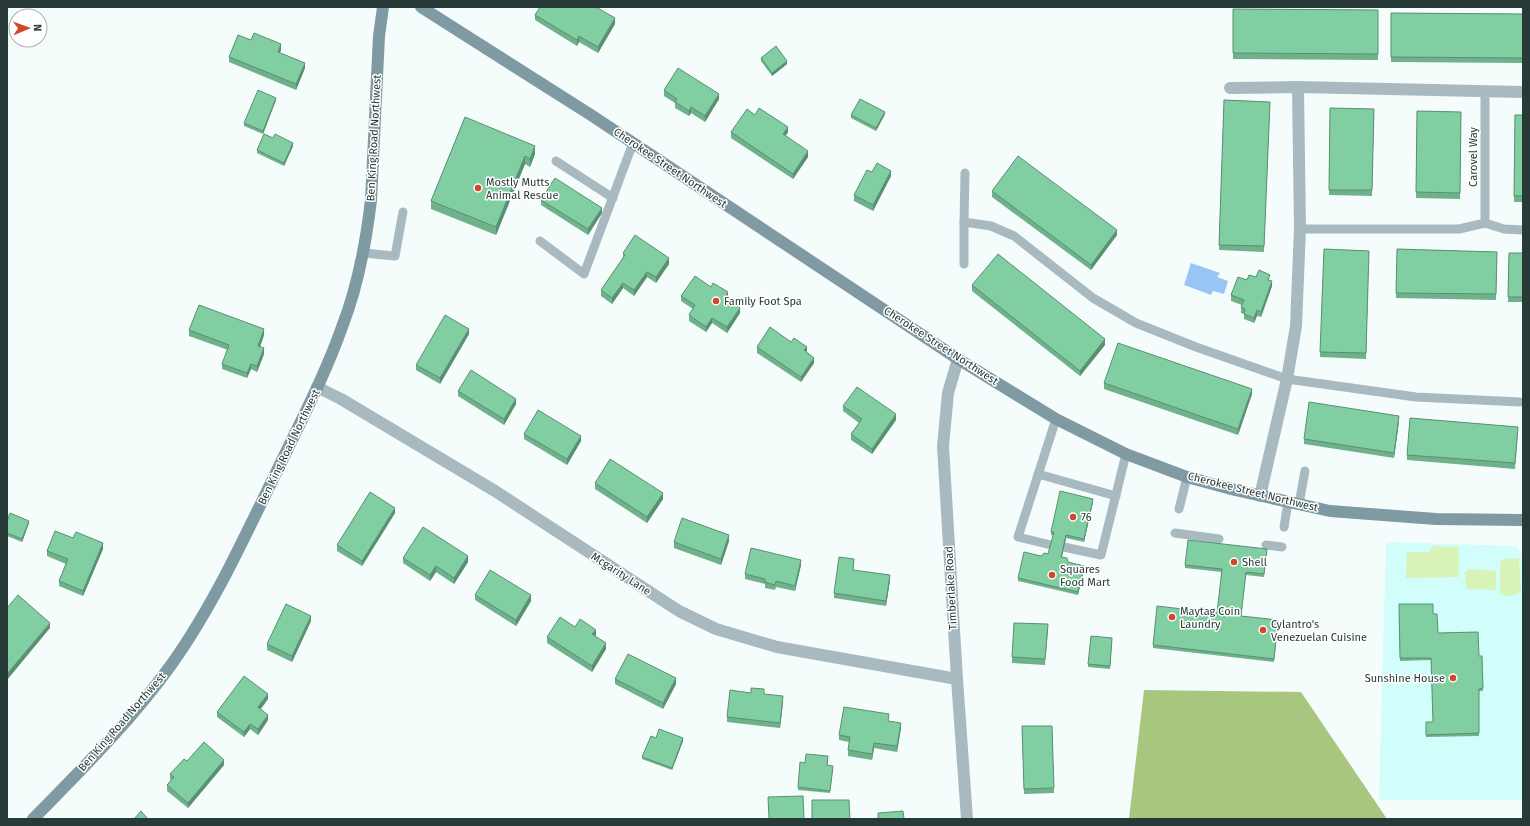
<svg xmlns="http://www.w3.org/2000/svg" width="1530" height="826" font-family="'Fira Sans',sans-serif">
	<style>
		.built { fill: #d1fefa }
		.green { fill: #d9f2b7 }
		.forest { fill: #a9c67e }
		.water { fill: #99c5f4 }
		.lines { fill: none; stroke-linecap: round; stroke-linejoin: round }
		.lane { stroke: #a8bac0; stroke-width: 9 }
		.street { stroke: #a8bac0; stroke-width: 12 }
		.secondary { stroke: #7f9aa3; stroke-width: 12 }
		.wall { fill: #6eb18a }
		.shaded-wall { fill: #5a9071 }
		.building { fill: #80cea1; stroke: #5a9071 }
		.poi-dot { fill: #d24729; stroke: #fff; stroke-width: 1.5 }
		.labels { text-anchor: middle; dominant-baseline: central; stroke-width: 3; stroke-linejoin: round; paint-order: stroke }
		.street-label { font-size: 11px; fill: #273a38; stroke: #fff }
		.poi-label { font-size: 11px; fill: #273a38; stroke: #fff; text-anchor: start }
	</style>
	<rect width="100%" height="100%" fill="#f4fdfc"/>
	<!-- built -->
	<polygon class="built" points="1386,542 1516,546 1523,556 1523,800 1379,800"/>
	<!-- green -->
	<g class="green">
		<polygon points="1432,546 1459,547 1459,577 1406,578 1407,552 1430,552"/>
		<polygon points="1519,558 1521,592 1514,595 1504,596 1500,593 1500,563 1503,559"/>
		<polygon points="1469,569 1495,571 1496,572 1496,589 1495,590 1466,589 1465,573"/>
	</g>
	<!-- forest -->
	<polygon class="forest" points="1144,690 1301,692 1387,819 1129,819"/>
	<!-- water -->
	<polygon class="water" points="1191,263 1220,273 1217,277 1228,281 1224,294 1213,291 1211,295 1184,285"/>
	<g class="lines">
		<!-- lane -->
		<g class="lane">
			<polyline points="1485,91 1485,223"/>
			<polyline points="556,161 613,198"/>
			<polyline points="964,222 965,173"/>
			<polyline points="1300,229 1459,229 1485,223 1504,229 1523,230"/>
			<polyline points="540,241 584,274 633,143"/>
			<polyline points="363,253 395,256 403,212"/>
			<polyline points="964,264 964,222 991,226 1014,236 1093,298 1136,323 1196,347 1287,379 1416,397 1520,402"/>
			<polyline points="1038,474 1116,496"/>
			<polyline points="1299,504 1305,471"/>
			<polyline points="1179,509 1187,477"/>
			<polyline points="1284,527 1288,502"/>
			<polyline points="1175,533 1219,539"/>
			<polyline points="1051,545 1018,537 1056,419"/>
			<polyline points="1266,545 1282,547"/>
			<polyline points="1064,547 1101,555 1126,454"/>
		</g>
		<!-- street -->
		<g class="street">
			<polyline points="1230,88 1298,87 1523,92"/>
			<polyline points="958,359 948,393 943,446 957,679 967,819"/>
			<polyline points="317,387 341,399 495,491 679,611 716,629 777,647 957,679"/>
			<polyline points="1260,496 1287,379 1296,326 1300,229 1298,87"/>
		</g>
		<!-- secondary -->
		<g class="secondary">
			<polyline points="421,7 591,115 958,359 1056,419 1126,454 1187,477 1235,490 1330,511 1436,519 1523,520"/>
			<path d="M 33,819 C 81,770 131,721 171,665 C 192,636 209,606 226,574 C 248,531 269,487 290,444 C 309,405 328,367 342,327 C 358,286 366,243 371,200 L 379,36 L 383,7"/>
		</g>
	</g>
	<!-- wall -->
	<g class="wall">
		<polygon points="1233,9 1378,10 1378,60 1233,59"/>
		<polygon points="1391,13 1523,14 1523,63 1391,62"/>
		<polygon points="535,15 615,24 598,53 579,42 577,46 535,20"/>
		<polygon points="251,40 281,50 280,53 305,68 296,90 229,62 229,57"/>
		<polygon points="761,58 787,64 772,76 761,61"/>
		<polygon points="664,90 719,99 705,122 691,113 689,116 675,108 675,103 664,96"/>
		<polygon points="276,100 263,134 244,126 244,123"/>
		<polygon points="1224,100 1270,102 1264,252 1219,250"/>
		<polygon points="1330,108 1374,109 1372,196 1329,195"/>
		<polygon points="1417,111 1461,112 1460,199 1416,198"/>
		<polygon points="885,114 876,131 851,118 851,115"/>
		<polygon points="755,115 788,132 785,136 808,157 793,179 731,138 731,132"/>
		<polygon points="1515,115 1523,115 1523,202 1514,202"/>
		<polygon points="465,117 535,154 530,167 525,164 496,235 431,209 431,201"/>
		<polygon points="273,138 293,146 284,166 257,153 257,150"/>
		<polygon points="872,172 891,176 873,211 854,201 854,195"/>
		<polygon points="992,191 1117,235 1091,270 992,197"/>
		<polygon points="541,200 602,213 588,235 541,205"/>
		<polygon points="1324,249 1369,251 1366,359 1320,357"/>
		<polygon points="1397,249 1497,252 1496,300 1396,298"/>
		<polygon points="623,253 669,264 656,283 647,277 634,296 623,288 612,304 601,296 601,290 623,258"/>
		<polygon points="1509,253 1523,253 1523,302 1508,302"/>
		<polygon points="1256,277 1270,280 1272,286 1261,317 1257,316 1254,323 1244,319 1244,314 1241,313 1241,307 1242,305 1231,301 1231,295 1247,280"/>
		<polygon points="972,285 1105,345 1080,376 972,291"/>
		<polygon points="681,296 728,298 727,299 740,313 727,333 712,323 706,332 689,321 689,315 693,309 681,301"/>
		<polygon points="189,330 264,335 260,347 264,354 257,372 251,369 247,378 222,369 222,364 228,350 189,336"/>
		<polygon points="469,334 440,384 416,370 416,365"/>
		<polygon points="757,347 806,352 814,363 801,382 757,353"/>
		<polygon points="1104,383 1252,394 1238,435 1104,389"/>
		<polygon points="458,391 516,404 504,425 458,396"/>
		<polygon points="843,406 896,420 872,454 851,440 851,434 859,423 843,411"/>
		<polygon points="1399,421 1394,458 1304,444 1304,439"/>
		<polygon points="1518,432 1515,469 1407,460 1407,455"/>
		<polygon points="524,434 581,441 567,465 524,439"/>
		<polygon points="595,483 663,499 647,523 595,489"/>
		<polygon points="1093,502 1084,542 1066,538 1062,557 1068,562 1084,569 1078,595 1018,581 1018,578 1041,556 1048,554 1053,535 1051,535 1051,532"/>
		<polygon points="395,513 362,566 337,551 337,545"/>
		<polygon points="7,521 29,523 22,542 7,536"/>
		<polygon points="73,538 103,549 83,596 59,586 59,581 66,564 47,556 47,551"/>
		<polygon points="729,541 721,565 674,548 674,542"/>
		<polygon points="1267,552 1264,577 1246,575 1241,616 1278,623 1274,662 1153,648 1153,645 1217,613 1222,572 1185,568 1185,565"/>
		<polygon points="403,558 468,562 454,584 436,572 430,581 403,563"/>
		<polygon points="854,564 853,570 890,580 886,606 834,598 834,593"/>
		<polygon points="801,565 795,591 776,587 775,590 765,588 765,584 745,579 745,574"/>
		<polygon points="475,595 531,601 516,626 475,600"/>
		<polygon points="1399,604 1433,614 1438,633 1479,656 1483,688 1483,691 1479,691 1479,736 1426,737 1426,722 1433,722 1431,660 1400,661"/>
		<polygon points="311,621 292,662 267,650 267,644"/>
		<polygon points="575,627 596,635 595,636 606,649 592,672 547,643 547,637"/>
		<polygon points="1048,630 1045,665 1012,663 1012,657"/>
		<polygon points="1112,641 1110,669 1088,667 1088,664"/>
		<polygon points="615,679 676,684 663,709 615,684"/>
		<polygon points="764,694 783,702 780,728 727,722 727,717"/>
		<polygon points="268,699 261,709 268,720 258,735 250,729 244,737 217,717 217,712"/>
		<polygon points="889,721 901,728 897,752 874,748 872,760 848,756 848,750 849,742 839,740 839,735"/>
		<polygon points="1022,726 1052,726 1054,793 1024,794"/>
		<polygon points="656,738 683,741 672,770 642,759 642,757"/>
		<polygon points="828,759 827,765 833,769 830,793 798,790 798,787 805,763"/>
		<polygon points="187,761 224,765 188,808 167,791 167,785 171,780 170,779 170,774"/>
	</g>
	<!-- shaded-wall -->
	<g class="shaded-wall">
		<polygon points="615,18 615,24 598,53 598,47"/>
		<polygon points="579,36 579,42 577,46 577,40"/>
		<polygon points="281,44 281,50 278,57 278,52"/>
		<polygon points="787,61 787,64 772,76 772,73"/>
		<polygon points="305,63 305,68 296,90 296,84"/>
		<polygon points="719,94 719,99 705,122 705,116"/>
		<polygon points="276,98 276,100 263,134 263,131"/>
		<polygon points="691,107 691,113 689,116 689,111"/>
		<polygon points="885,112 885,114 876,131 876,128"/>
		<polygon points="788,127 788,132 783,140 783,134"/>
		<polygon points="293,143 293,146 284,166 284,163"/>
		<polygon points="535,146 535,154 530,167 530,159"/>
		<polygon points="808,151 808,157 793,179 793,174"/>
		<polygon points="525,156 525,164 496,235 496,227"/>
		<polygon points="891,171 891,176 873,211 873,205"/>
		<polygon points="602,208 602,213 588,235 588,229"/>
		<polygon points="1117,230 1117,235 1091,270 1091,265"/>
		<polygon points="669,258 669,264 656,283 656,277"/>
		<polygon points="647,272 647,277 634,296 634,290"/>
		<polygon points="1272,281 1272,286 1261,317 1261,312"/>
		<polygon points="623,283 623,288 612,304 612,298"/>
		<polygon points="728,292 728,298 725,303 725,297"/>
		<polygon points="740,308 740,313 727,333 727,327"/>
		<polygon points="1257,310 1257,316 1254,323 1254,318"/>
		<polygon points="712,318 712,323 706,332 706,327"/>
		<polygon points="264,329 264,335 258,352 258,346"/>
		<polygon points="469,329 469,334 440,384 440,378"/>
		<polygon points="1105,339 1105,345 1080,376 1080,371"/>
		<polygon points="807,347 807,352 804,350"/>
		<polygon points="264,348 264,354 257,372 257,366"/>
		<polygon points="814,358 814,363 801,382 801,377"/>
		<polygon points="251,364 251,369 247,378 247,373"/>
		<polygon points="1252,389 1252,394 1238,435 1238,429"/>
		<polygon points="516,399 516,404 504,425 504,419"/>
		<polygon points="896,414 896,420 872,454 872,449"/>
		<polygon points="1399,416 1399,421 1394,458 1394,453"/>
		<polygon points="581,436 581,441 567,465 567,459"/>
		<polygon points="663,493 663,499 647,523 647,517"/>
		<polygon points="1093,499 1093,502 1084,542 1084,539"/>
		<polygon points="395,508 395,513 362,566 362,561"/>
		<polygon points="29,521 29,523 22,542 22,539"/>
		<polygon points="729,535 729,541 721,565 721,559"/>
		<polygon points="1066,535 1066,538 1061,560 1061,557"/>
		<polygon points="103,543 103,549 83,596 83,591"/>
		<polygon points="468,556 468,562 454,584 454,578"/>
		<polygon points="801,560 801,565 795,591 795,586"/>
		<polygon points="436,566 436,572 430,581 430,575"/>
		<polygon points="1084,566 1084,569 1078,595 1078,592"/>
		<polygon points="890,575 890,580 886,606 886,601"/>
		<polygon points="531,595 531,601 516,626 516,620"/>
		<polygon points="311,616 311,621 292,662 292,656"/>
		<polygon points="50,623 50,628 7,680 7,674"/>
		<polygon points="596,630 596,635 592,640 592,634"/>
		<polygon points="606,643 606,649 592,672 592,666"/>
		<polygon points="676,678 676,684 663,709 663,703"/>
		<polygon points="268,694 268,699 258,712 258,707"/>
		<polygon points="783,696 783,702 780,728 780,723"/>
		<polygon points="268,715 268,720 258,735 258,729"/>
		<polygon points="901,723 901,728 897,752 897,746"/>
		<polygon points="250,724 250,729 244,737 244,732"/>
		<polygon points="683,738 683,741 672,770 672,768"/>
		<polygon points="874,743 874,748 872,760 872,754"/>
		<polygon points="224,760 224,765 188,808 188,803"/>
	</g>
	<!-- building -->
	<g class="building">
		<polygon points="540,7 596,7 615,18 598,47 579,36 577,40 535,15"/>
		<polygon points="1233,9 1378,10 1378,54 1233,53"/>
		<polygon points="1391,13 1523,14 1523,58 1391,57"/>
		<polygon points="254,33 281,44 278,52 305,63 296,84 229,57 238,35 251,40"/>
		<polygon points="776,46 787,61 772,73 761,58"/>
		<polygon points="678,68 719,94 705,116 691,107 689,111 675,102 677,99 664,90"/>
		<polygon points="258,90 276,98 263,131 244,123"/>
		<polygon points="860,99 885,112 876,128 851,115"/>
		<polygon points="1224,100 1270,102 1264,246 1219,245"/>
		<polygon points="759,108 788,127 783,134 808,151 793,174 731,132 747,109 755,115"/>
		<polygon points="1330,108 1374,109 1372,190 1329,190"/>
		<polygon points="1417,111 1461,112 1460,193 1416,192"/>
		<polygon points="1515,115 1523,115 1523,196 1514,196"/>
		<polygon points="465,117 535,146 530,159 525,156 496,227 431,201"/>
		<polygon points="264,134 273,138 275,134 293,143 284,163 257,150"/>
		<polygon points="1018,156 1117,230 1091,265 992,191"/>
		<polygon points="877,163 891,171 873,205 854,195 867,170 872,172"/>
		<polygon points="555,178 602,208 588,229 541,200"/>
		<polygon points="635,235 669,258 656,277 647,272 634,290 623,283 612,298 601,290 625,255 623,253"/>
		<polygon points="1324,249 1369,251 1366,353 1320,352"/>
		<polygon points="1397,249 1497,252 1496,294 1396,293"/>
		<polygon points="1509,253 1523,253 1523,297 1508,297"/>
		<polygon points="998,254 1105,339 1080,371 972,285"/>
		<polygon points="1259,270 1270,275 1268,280 1272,281 1261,312 1257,310 1254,318 1244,314 1245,309 1241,307 1244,300 1231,295 1238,277 1247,280 1249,275 1256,277"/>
		<polygon points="695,276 711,287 713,283 728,292 725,297 740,308 727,327 712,318 706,327 689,315 695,305 681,296"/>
		<polygon points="199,305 264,329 258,346 264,348 257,366 251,364 247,373 222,364 229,345 189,330"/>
		<polygon points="445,315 469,329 440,378 416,365"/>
		<polygon points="770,327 791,342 794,338 807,347 804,350 814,358 801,377 757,347"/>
		<polygon points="1118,343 1252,389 1238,429 1104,383"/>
		<polygon points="471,370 516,399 504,419 458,391"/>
		<polygon points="857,387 896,414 872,449 851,434 862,419 843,406"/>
		<polygon points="1309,402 1399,416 1394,453 1304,439"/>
		<polygon points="538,410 581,436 567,459 524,434"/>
		<polygon points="1410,418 1518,427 1515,463 1407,455"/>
		<polygon points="610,459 663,493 647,517 595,483"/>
		<polygon points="1060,491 1093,499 1084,539 1066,535 1061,557 1067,558 1068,562 1084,566 1078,592 1018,578 1024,552 1041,556 1044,553 1048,554 1054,532 1051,532"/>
		<polygon points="370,492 395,508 362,561 337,545"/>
		<polygon points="10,513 29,521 22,539 7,533 7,521"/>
		<polygon points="682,518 729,535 721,559 674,542"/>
		<polygon points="423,527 468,556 454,578 436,566 430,575 403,558"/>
		<polygon points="55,531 73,538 76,532 103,543 83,591 59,581 68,559 47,551"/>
		<polygon points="1188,540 1267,549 1264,574 1246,572 1241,616 1278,620 1274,659 1153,645 1157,606 1217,613 1222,569 1185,565"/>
		<polygon points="751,548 801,560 795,586 776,581 775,585 765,582 765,579 745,574"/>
		<polygon points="839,557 854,559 853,570 890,575 886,601 834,593"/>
		<polygon points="490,570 531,595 516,620 475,595"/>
		<polygon points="18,595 50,623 7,674 7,608"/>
		<polygon points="286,604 311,616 292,656 267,644"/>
		<polygon points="1399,604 1433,604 1433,614 1437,614 1438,633 1478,632 1479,656 1482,656 1483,688 1479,689 1479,733 1426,735 1426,722 1433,722 1431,658 1400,658"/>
		<polygon points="560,617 575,627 580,619 596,630 592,634 606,643 592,666 547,637"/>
		<polygon points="1014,623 1048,624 1045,659 1012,657"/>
		<polygon points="1091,636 1112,638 1110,666 1088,664"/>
		<polygon points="628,654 676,678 663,703 615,679"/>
		<polygon points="244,676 268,694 258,707 268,715 258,729 250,724 244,732 217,712"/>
		<polygon points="751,688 764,689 764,694 783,696 780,723 727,717 730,690 751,693"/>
		<polygon points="844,707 889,714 888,721 901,723 897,746 874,743 872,754 848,750 850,737 839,735"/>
		<polygon points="1022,726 1052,726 1054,788 1024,789"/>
		<polygon points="659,729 683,738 672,768 642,757 651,736 656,738"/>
		<polygon points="204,742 224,760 188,803 167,785 174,777 170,774 184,759 187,761"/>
		<polygon points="806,754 828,756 827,765 833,766 830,791 798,787 800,762 805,763"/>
		<polygon points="803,796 804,819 769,819 768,797"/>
		<polygon points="812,800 849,800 850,819 812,819"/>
		<polygon points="141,811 148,819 134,819"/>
		<polygon points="903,811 904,819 878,819 878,813"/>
	</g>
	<!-- markers -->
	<g class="poi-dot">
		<circle cx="478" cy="188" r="4"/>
		<circle cx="716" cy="301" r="4"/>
		<circle cx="1073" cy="517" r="4"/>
		<circle cx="1234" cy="562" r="4"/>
		<circle cx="1052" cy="575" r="4"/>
		<circle cx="1172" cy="617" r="4"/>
		<circle cx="1263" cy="630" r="4"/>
		<circle cx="1453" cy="678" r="4"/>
	</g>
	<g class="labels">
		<!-- street labels -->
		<g class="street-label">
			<text transform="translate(374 138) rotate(-87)">Ben King Road Northwest</text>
			<text transform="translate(1473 157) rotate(-90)">Carovel Way</text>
			<text transform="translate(670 168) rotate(34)">Cherokee Street Northwest</text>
			<text transform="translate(941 346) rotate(33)">Cherokee Street Northwest</text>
			<text transform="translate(289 447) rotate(-64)">Ben King Road Northwest</text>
			<text transform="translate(1253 492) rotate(14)">Cherokee Street Northwest</text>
			<text transform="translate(621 574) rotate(33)">Mcgarity Lane</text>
			<text transform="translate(951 588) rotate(-93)">Timberlake Road</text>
			<text transform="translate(122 722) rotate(-49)">Ben King Road Northwest</text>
		</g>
		<!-- poi labels -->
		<g class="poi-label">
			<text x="486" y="182">Mostly Mutts<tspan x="486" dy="13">Animal Rescue</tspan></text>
			<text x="724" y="301">Family Foot Spa</text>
			<text x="1081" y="517">76</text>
			<text x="1242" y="562">Shell</text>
			<text x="1060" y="569">Squares<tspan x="1060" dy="13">Food Mart</tspan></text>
			<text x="1180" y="611">Maytag Coin<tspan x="1180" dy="13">Laundry</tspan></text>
			<text x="1271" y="624">Cylantro's<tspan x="1271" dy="13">Venezuelan Cuisine</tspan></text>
			<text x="1445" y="678" text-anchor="end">Sunshine House</text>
		</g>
	</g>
	<!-- border -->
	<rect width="1530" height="826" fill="none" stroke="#273a38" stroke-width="16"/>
	<!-- north arrow -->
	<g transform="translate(28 28) rotate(88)"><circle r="19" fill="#ffffff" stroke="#a9b0af"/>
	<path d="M0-3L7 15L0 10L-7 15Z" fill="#d24729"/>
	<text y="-6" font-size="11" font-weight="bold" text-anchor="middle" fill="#273a38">N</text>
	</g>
</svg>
